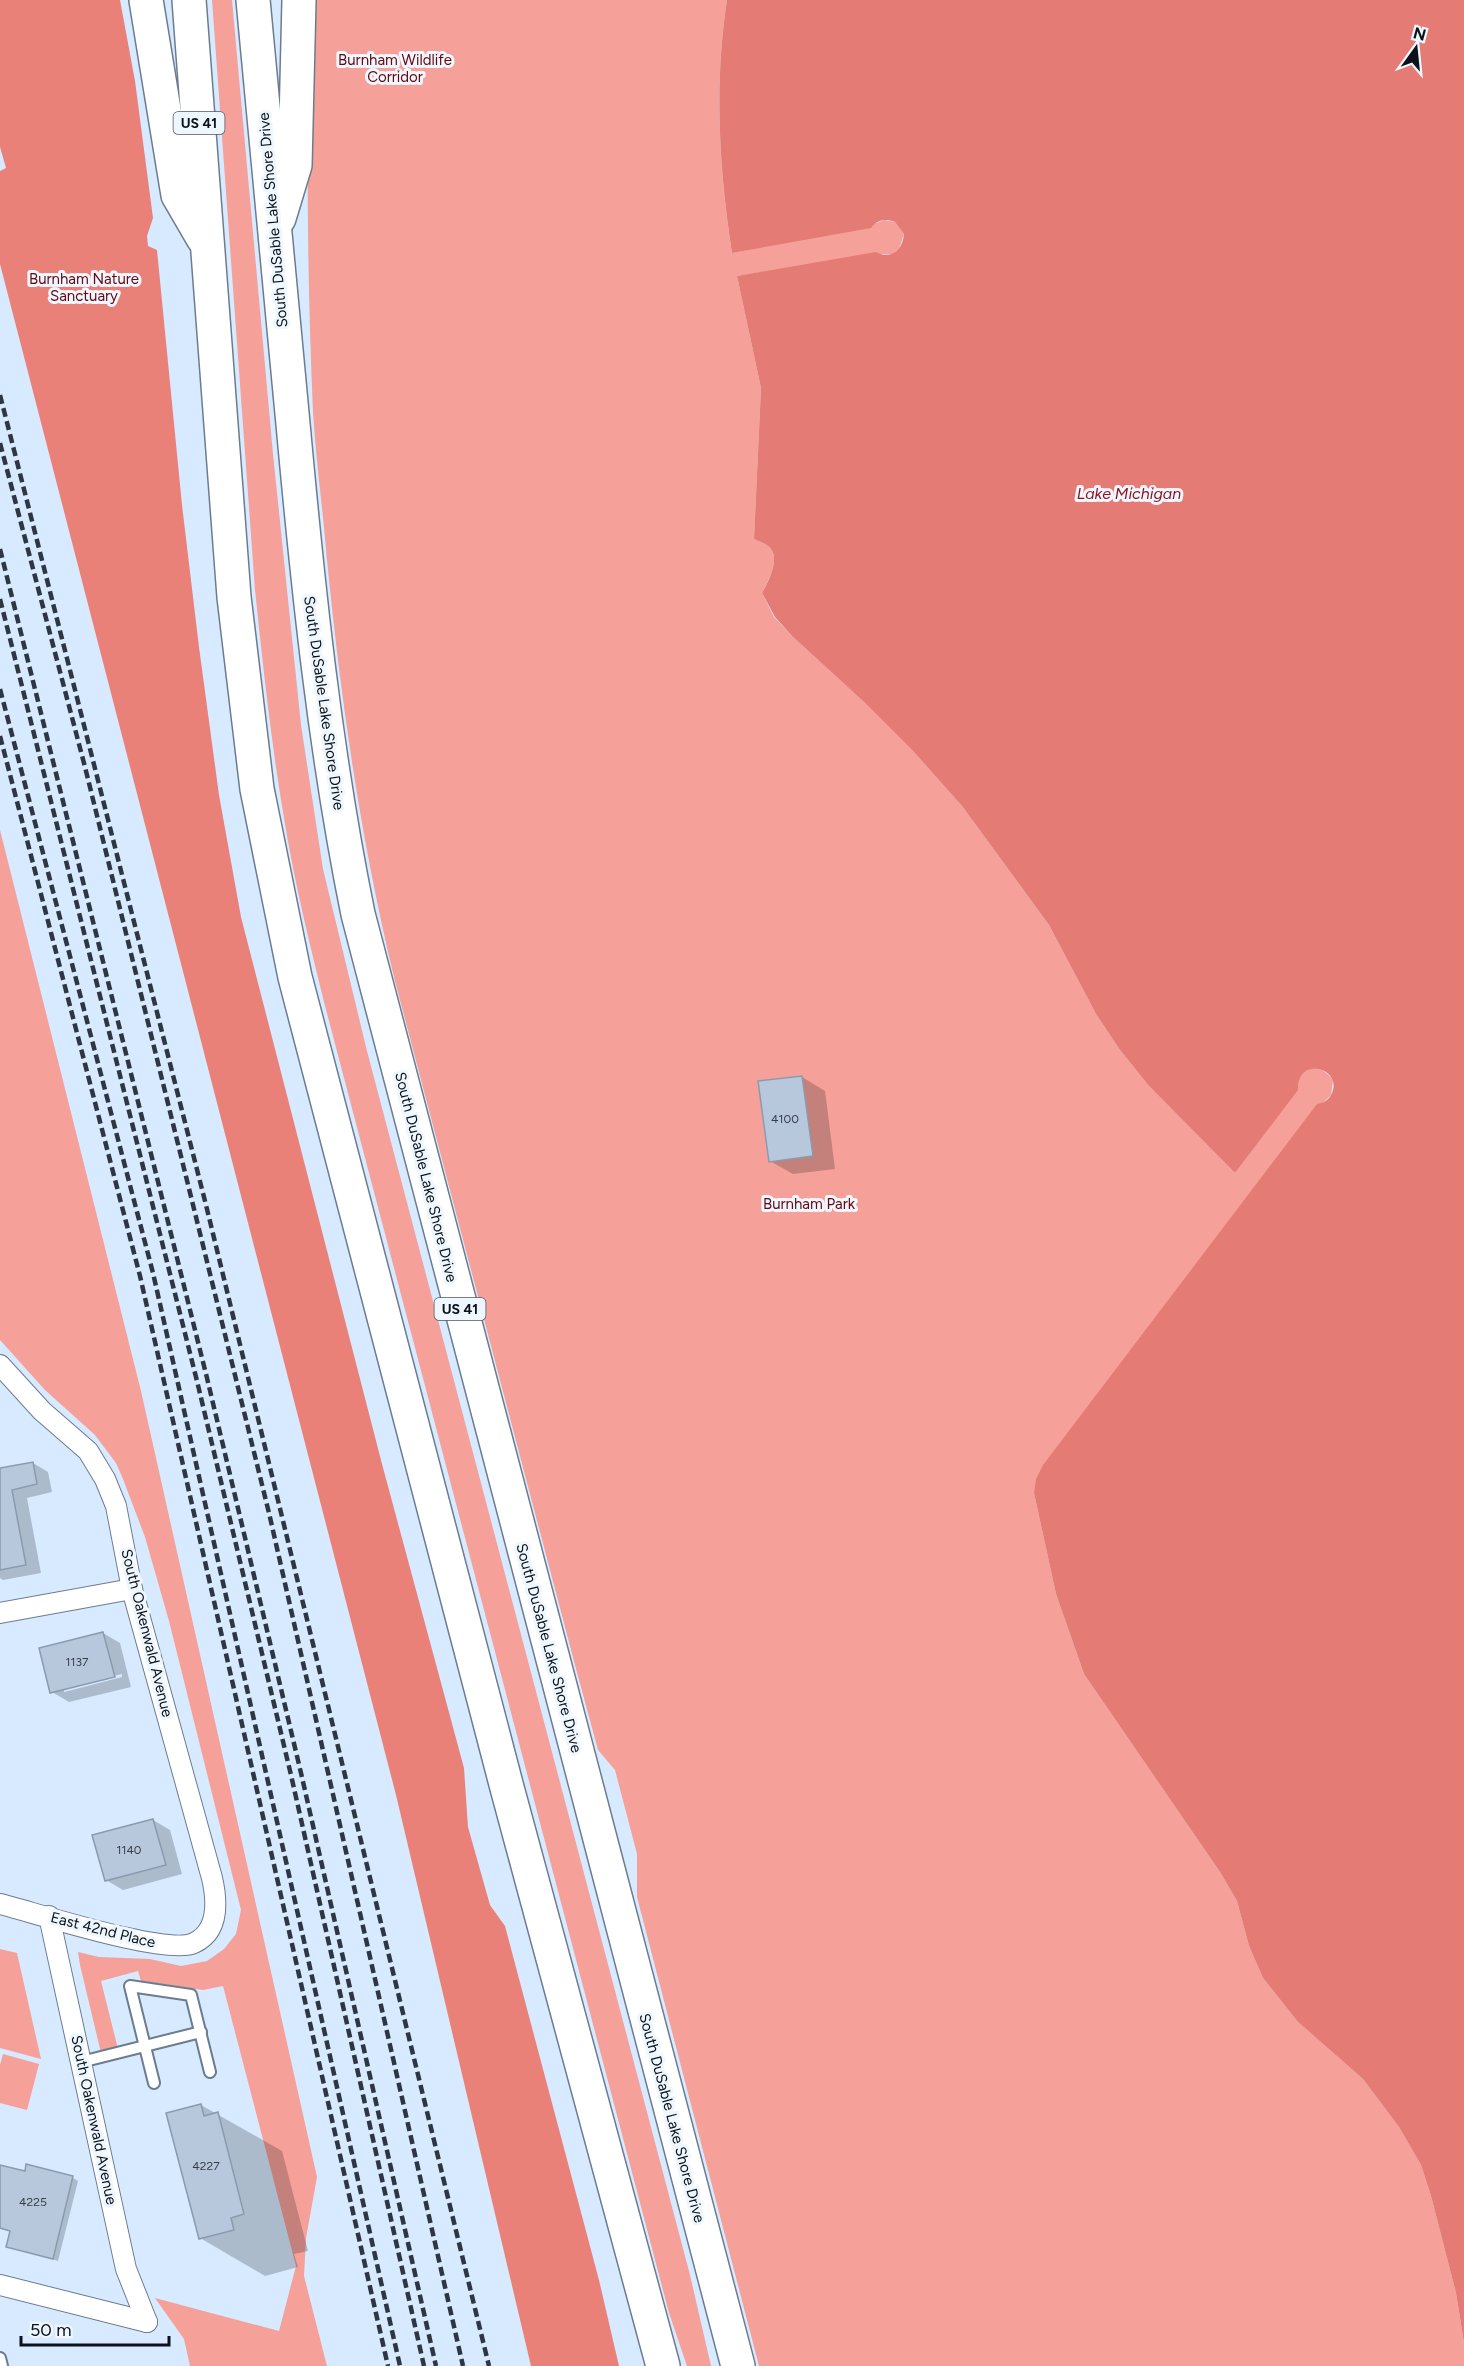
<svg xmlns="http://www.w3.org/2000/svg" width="1464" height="2366" font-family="Figtree,sans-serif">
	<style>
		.green { fill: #f5a099 }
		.forest { fill: #e98179 }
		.water { fill: #e47c75 }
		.shadow { fill: #0003; fill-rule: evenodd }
		.building { fill: #b7c8dd; stroke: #8a9bae; stroke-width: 1.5 }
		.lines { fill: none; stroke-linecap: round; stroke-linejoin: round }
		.service-casing { stroke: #6c7c8f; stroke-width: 14 }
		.minor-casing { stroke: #6c7c8f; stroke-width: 22 }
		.motorway-casing { stroke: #6c7c8f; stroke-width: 36 }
		.service { stroke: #fff; stroke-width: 10 }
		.minor { stroke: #fff; stroke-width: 20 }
		.motorway { stroke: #fff; stroke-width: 33 }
		.rail { stroke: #2e3640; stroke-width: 4.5; stroke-dasharray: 9 4.5; stroke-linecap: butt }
		.labels { text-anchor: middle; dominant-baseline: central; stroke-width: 6; stroke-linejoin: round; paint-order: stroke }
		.number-label { font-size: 12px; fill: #37404a }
		.shield { fill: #eef6fe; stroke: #50565e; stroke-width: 1.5 }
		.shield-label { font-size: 14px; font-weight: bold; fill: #0c1219 }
		.park-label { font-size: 15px; fill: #68070e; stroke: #eef6fe }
		.street-label { font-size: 15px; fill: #0c1219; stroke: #eef6fe }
		.water-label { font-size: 16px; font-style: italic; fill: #901019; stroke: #eef6fe }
	</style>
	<rect width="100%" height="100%" fill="#d8eaff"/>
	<!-- green -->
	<g class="green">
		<path d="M 212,0 L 232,0 L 273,454 L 301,725 L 323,869 L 367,1051 L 690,2275 L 711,2366 L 687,2366 L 669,2313 L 324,1002 C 309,941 294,880 284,818 C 271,742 263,666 255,590 Z"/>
		<path d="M 310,0 L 727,0 C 714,83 719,171 732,253 L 874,224 L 884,220 L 895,222 L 904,234 L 899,249 L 893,254 L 879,254 L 737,276 L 761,388 L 754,539 C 758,541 764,543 768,546 C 782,556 768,581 762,593 L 774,617 L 792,636 L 864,702 L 913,751 L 962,806 L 1049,925 L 1096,1014 L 1120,1050 L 1149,1086 L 1235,1173 L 1297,1090 C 1297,1066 1320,1061 1333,1080 L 1331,1095 L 1323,1103 L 1034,1493 L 1056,1594 L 1084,1674 L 1220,1872 L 1237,1901 L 1249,1946 L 1263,1978 L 1298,2022 L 1363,2079 L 1399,2127 L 1421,2165 L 1431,2196 L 1456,2293 L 1464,2343 L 1464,2366 L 759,2366 L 637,1897 L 637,1854 L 615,1770 L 598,1750 L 575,1665 L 395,981 C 361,842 341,702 327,560 C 323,511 316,461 313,412 C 307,275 306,137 310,0 Z"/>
		<polygon points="0,830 141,1391 317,2177 306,2238 304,2276 327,2366 190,2366 184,2339 155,2298 279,2331 296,2266 223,1986 203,1990 141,1981 138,1971 101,1981 118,2049 101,2053 80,1965 78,1952 99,1957 150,1959 181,1966 207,1961 224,1949 236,1934 241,1910 169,1621 145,1537 123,1479 116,1463 95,1435 45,1390 0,1340"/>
		<polygon points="0,1949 17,1953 41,2059 0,2048"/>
		<polygon points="3,2054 39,2064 27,2110 0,2103 0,2065"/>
	</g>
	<!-- forest -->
	<polygon class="forest" points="0,0 120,0 135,81 153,218 147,236 148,246 157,250 182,505 199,647 219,795 241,917 382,1464 464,1768 468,1827 490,1905 505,1926 599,2280 619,2366 531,2366 396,1795 0,264 0,171 6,168 0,147"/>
	<!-- water -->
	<path class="water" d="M 727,0 L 1464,0 L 1464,2343 L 1456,2293 L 1431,2196 L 1421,2165 L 1399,2127 L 1363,2079 L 1298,2022 L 1263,1978 L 1249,1946 L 1237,1901 L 1220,1872 L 1084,1674 L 1056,1594 L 1034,1493 L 1036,1479 L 1043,1465 L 1317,1104 C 1324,1103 1329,1100 1332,1093 C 1343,1067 1296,1056 1298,1090 L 1235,1173 L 1149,1086 L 1120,1050 L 1096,1014 L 1049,925 L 962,806 L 913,751 L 864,702 L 792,636 L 775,617 L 762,593 C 768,582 782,556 768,546 C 764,543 758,541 754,539 L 761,388 L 737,276 L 876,252 C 891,260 903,250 904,234 L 895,222 C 885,218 877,220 871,228 L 732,253 C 719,169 714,84 727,0 Z"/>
	<!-- shadow -->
	<g class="shadow">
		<polygon points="802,1077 825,1091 835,1169 793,1174 770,1161"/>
		<polygon points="33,1463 48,1472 52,1492 27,1498 41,1573 3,1580 0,1578 0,1470"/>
		<path d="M 103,1633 L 120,1643 L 131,1687 L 69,1702 L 52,1692 ZM 122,1674 L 122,1677 L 64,1692 L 64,1688 Z"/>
		<polygon points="153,1820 170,1830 182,1874 123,1890 106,1880"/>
		<polygon points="201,2105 282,2151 308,2251 294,2254 298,2267 265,2276 200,2238"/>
		<polygon points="0,2166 26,2173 73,2178 78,2181 58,2261 8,2246 12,2232 0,2229"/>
	</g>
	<!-- building -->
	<g class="building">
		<polygon points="802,1076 813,1156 769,1162 758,1081"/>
		<polygon points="33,1462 37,1484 12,1490 26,1565 0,1570 0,1468"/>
		<polygon points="103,1632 115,1677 50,1693 39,1648"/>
		<polygon points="153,1819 166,1865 105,1881 92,1835"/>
		<polygon points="201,2104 204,2116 218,2112 244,2214 231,2218 234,2230 199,2239 166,2113"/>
		<polygon points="26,2164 73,2176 53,2259 6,2247 10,2231 0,2228 0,2165 25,2171"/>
	</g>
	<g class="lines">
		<defs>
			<g id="service">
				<polyline points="81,2062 201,2032"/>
				<polyline points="154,2083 130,1986 191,1995 210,2072"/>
				<polyline points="0,2358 2,2366"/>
			</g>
			<g id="minor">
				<path d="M 0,1365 L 42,1411 L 88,1451 L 105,1479 L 116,1506 L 132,1589 L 212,1878 C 217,1900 220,1931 194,1943 C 167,1956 36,1913 0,1904"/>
				<polyline points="0,1613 132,1589"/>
				<polyline points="49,1916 126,2269 147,2322"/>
				<polyline points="0,2285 147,2322"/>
			</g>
			<g id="motorway">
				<polyline points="146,0 178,195 203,238"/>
				<polyline points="189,0 234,597 257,789 295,977 506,1784 663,2366"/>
				<path d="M 253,0 C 266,141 279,282 293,424 C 308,588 325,752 358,914 L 738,2366"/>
				<polyline points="279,218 295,165 299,0"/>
			</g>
		</defs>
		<!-- service casing -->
		<use href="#service" class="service-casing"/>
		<!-- minor casing -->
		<use href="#minor" class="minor-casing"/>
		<!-- motorway casing -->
		<use href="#motorway" class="motorway-casing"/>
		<!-- service -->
		<use href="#service" class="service"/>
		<!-- minor -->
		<use href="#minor" class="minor"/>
		<!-- motorway -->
		<use href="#motorway" class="motorway"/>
		<!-- rail -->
		<g class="rail">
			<polyline points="0,395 206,1205 489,2366"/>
			<polyline points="0,443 85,767 269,1513 463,2366"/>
			<polyline points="0,549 207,1378 301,1773 436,2366"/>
			<polyline points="0,599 197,1381 291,1775 424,2366"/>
			<polyline points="0,689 153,1273 400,2366"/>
			<polyline points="0,736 140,1276 388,2366"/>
		</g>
	</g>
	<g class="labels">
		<!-- number labels -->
		<g class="number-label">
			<text x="785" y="1119">4100</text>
			<text x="77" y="1662">1137</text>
			<text x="129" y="1850">1140</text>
			<text x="206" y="2166">4227</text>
			<text x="33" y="2202">4225</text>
		</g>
		<!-- shield labels -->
		<g class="shield">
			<rect x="173.5" y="112" width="51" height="22" rx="4.5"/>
			<rect x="434.5" y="1298" width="51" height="22" rx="4.5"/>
		</g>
		<g class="shield-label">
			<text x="199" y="123">US 41</text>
			<text x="460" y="1309">US 41</text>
		</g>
		<!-- park labels -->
		<g class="park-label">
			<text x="395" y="60">Burnham Wildlife<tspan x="395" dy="17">Corridor</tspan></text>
			<text x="84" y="279">Burnham Nature<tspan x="84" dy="17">Sanctuary</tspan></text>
			<text x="809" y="1204">Burnham Park</text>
		</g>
		<!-- street labels -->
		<g class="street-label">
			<text transform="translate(273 220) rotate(-95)">South DuSable Lake Shore Drive</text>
			<text transform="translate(324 703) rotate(82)">South DuSable Lake Shore Drive</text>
			<text transform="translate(426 1177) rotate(76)">South DuSable Lake Shore Drive</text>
			<text transform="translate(147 1633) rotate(76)">South Oakenwald Avenue</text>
			<text transform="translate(549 1648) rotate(75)">South DuSable Lake Shore Drive</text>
			<text transform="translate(103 1930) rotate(14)">East 42nd Place</text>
			<text transform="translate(672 2118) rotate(75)">South DuSable Lake Shore Drive</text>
			<text transform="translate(94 2120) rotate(78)">South Oakenwald Avenue</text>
		</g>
		<!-- water labels -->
		<g class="water-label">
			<text x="1129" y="493">Lake Michigan</text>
		</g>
	</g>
	<!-- north arrow -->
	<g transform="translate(1416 48) rotate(15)" stroke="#eef6fe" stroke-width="4.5" paint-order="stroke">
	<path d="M0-4.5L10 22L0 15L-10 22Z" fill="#0c1219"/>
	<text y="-9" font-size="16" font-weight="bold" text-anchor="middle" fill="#0c1219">N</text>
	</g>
	<!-- scale -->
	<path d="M21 2336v9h148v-9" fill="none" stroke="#0c1219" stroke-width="3"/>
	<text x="30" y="2336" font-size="18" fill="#0c1219" stroke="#eef6fe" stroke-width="4.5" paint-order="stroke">50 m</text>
</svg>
